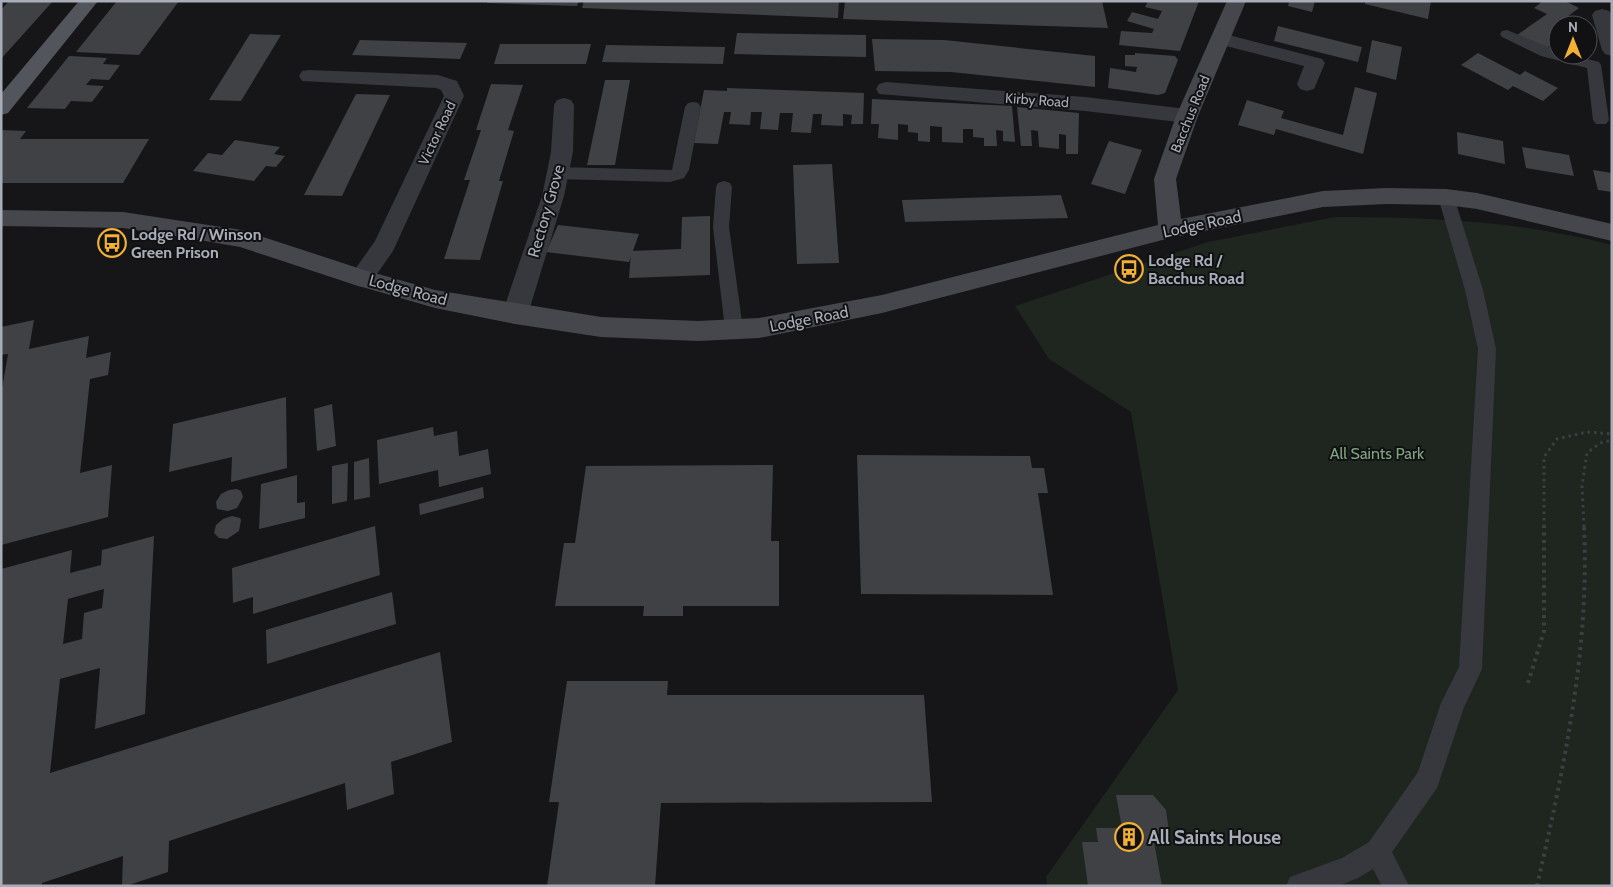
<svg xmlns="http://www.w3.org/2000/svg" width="1613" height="887" font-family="Cabin,sans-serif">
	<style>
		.green { fill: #1e261f }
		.building { fill: #404145; fill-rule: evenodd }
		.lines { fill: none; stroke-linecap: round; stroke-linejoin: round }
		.path-far1 { stroke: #3d3f44; stroke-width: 3; stroke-dasharray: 2.5 4; stroke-linecap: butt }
		.path { stroke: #3d3f44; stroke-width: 4; stroke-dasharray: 3 4.5; stroke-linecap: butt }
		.lane { fill: #37383d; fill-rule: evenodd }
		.street { fill: #37383d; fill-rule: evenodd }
		.secondary { fill: #45474d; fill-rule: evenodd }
		.primary { fill: #53555c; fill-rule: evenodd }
		.labels { text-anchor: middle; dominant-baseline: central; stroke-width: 4; stroke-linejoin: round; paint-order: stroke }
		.far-street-label { font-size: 14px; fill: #a8adb8; stroke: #111113 }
		.street-label { font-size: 16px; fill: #a8adb8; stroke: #111113 }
		.poi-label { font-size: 16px; font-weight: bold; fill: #a8adb8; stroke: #111113; text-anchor: start }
		.park-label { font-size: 16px; fill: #7fa381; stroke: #111113 }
		.near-poi-label { font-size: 19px; font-weight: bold; fill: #a8adb8; stroke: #111113; text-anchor: start }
	</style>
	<rect width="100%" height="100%" fill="#161618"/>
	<!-- green -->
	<path class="green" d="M 1335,217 C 1427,217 1523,221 1612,245 L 1612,886 L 1047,886 L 1046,877 L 1178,690 L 1131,412 L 1049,359 L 1015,306 L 1208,242 Z"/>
	<!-- building -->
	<g class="building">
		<polygon points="9,1 53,1 1,59 1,10"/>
		<polygon points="117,1 179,1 139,55 76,52"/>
		<polygon points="487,1 579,1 577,6 487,3"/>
		<polygon points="584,1 839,1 838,18 582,8"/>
		<polygon points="845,1 1102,1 1108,28 843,19"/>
		<polygon points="1148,1 1199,1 1180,51 1119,45 1121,31 1152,33 1154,29 1127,21 1132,12 1158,19 1162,11 1145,7"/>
		<polygon points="1289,1 1315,1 1312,12 1288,6"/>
		<polygon points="1365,1 1431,1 1428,19 1365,4"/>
		<polygon points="1543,1 1565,1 1579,8 1563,20 1575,25 1558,25 1558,40 1545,49 1517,35 1547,14 1534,8"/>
		<polygon points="1278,26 1362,47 1358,62 1274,41"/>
		<polygon points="737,33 866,35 866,57 734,54"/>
		<polygon points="250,34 281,35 241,101 209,100"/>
		<polygon points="872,39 944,40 1095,56 1095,87 951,72 875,71"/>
		<polygon points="360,40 467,43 460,59 352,55"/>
		<polygon points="1372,40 1402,47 1396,80 1366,72"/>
		<polygon points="500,44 591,44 586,64 494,64"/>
		<polygon points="606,45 725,47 723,64 602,62"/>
		<polygon points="1135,53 1175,56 1178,60 1165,93 1158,95 1108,88 1110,68 1136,72 1137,67 1125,66 1125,55 1135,55"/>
		<polygon points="1478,53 1520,75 1525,71 1558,88 1543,101 1513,86 1508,90 1461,65"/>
		<polygon points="69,56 107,58 103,64 120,65 109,80 91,79 86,85 104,86 92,102 71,101 65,109 27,108"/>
		<polygon points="605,80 630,80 615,165 587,165"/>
		<polygon points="491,84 523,85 508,130 514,131 499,181 503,181 480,260 444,259 470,180 464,180 481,130 476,130"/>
		<polygon points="1355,87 1377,93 1363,154 1276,129 1274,135 1238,125 1247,100 1284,111 1281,118 1343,135"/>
		<polygon points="727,88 864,93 863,124 851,124 852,115 843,114 843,126 821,125 822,114 813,114 811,133 791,132 793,113 780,113 778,130 760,129 762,112 751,112 750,125 729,124 731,112 724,112 718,144 694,143 704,90 727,91"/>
		<polygon points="356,94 390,95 342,196 304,195"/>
		<polygon points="872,99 1012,106 1015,142 1003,141 1003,131 996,130 997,146 984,146 984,138 973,137 973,129 963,129 963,143 942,142 942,127 930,126 930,142 918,141 918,133 908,132 908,125 898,124 898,140 878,138 879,124 871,124"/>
		<polygon points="1017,107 1079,113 1078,154 1066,154 1066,135 1059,134 1059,149 1039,147 1038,131 1031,130 1032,146 1021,146"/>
		<polygon points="1,130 26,131 20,139 149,139 123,183 1,183"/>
		<polygon points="1457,132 1503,141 1505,164 1458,154"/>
		<polygon points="235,140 280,147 274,154 285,156 276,167 266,166 254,181 193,171 208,153 222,155"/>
		<polygon points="1109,141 1142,150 1125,194 1091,184"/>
		<polygon points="1522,147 1569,155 1574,176 1526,168"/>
		<polygon points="832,164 839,263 797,264 793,165"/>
		<polygon points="1593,170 1612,173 1612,192 1598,190"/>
		<polygon points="1061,195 1068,218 905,222 902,200"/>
		<polygon points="710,216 710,275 629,278 631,251 681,249 682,217"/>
		<polygon points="558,225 639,234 629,262 546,252"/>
		<polygon points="34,320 29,349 89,336 86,358 111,352 108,375 90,379 80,473 112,465 108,517 1,545 1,394 8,354 1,355 1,327"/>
		<polygon points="286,397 287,468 231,482 232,457 169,472 173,424"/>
		<polygon points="332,404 336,446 317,451 314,409"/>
		<polygon points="433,427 434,436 457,431 459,456 488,449 491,474 439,487 438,470 379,484 377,440"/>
		<polygon points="857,455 1030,456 1032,468 1044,468 1048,493 1038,493 1053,595 861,594"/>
		<polygon points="369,458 370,497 354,500 354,462"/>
		<polygon points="348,463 347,501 332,504 332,466"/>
		<polygon points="773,465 771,541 779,541 779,606 683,606 683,616 643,616 644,606 555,606 564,543 575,543 586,466"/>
		<polygon points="297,475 297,503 305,502 305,518 259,529 261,484"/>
		<polygon points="483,487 484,498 420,515 419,504"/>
		<polygon points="237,489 241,491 243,497 237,508 228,511 217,509 216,502 221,494 229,490"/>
		<polygon points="232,516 240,518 241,520 239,531 227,539 219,538 214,533 216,525 223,519"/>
		<polygon points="375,526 380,575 253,614 253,597 233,603 232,568"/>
		<path d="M 154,536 L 145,714 L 95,729 L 100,668 L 60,679 L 50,773 L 440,652 L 452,742 L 391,762 L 394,794 L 347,810 L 345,783 L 169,841 L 168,872 L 126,886 L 122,886 L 123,856 L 42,883 L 42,886 L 1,886 L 1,569 L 72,550 L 70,573 L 101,565 L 102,550 ZM 104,589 L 102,608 L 84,613 L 82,639 L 63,644 L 68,599 Z"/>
		<polygon points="392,592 396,624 267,664 266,630"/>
		<polygon points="567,681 668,681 667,695 924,695 932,802 661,803 655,886 547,886 559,802 549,802"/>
		<polygon points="1116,795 1153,795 1166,810 1169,831 1154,842 1162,886 1088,886 1082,842 1098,842 1096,828 1122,828"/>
	</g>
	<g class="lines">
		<!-- path-far1 -->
		<g class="path-far1">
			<polyline points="1544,527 1544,457 1557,439 1587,432 1612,434"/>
			<polyline points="1584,527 1582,486 1587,453 1600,443 1612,440"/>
		</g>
		<!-- path -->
		<g class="path">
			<polyline points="1528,683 1544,631 1544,526"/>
			<path d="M 1537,886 C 1564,767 1590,648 1584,526"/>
		</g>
		<!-- lane -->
		<g class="lane">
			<polygon points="1507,30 1558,51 1558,55 1572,55 1599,62 1601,65 1609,120 1606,124 1596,124 1593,120 1587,68 1541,56 1502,37 1500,34 1502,31"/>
			<polygon points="693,102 698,103 701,107 689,170 684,178 670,182 557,179 551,177 549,173 551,169 557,167 672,170 685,107 688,103"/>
			<polygon points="724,181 730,183 732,187 729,227 743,329 741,334 734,336 727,334 725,329 713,227 716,187 718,183"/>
			<polygon points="1446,191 1452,193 1454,197 1483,290 1496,349 1482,669 1464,707 1437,788 1392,852 1409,886 1382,886 1373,869 1358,878 1338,886 1286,886 1290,877 1342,858 1369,842 1418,772 1441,703 1459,667 1478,349 1465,290 1438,197 1440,193"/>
		</g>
		<!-- street -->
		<g class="street">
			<polygon points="1602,9 1609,11 1612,15 1612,56 1605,54 1602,50 1592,15 1595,11"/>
			<polygon points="1221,33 1322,59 1325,63 1314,89 1307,91 1300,89 1297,84 1304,66 1214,43 1211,39 1214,35"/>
			<polygon points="309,70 438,75 457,81 464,96 393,251 370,284 361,287 352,284 349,278 375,241 444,96 441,90 436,88 302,81 299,76 302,71"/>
			<polygon points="886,82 1085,97 1187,109 1194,111 1198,116 1194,121 1187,123 1085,111 879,94 876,89 879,84"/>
			<polygon points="564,98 571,100 574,105 573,152 564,196 528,314 524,321 515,324 506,321 502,314 542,196 551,152 554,105 557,100"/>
		</g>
		<!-- secondary -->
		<polygon class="secondary" points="1227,1 1246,1 1198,116 1176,179 1181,219 1323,191 1386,188 1446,189 1477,193 1612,224 1612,241 1477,209 1446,205 1386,204 1323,207 1170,238 882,313 759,338 698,341 601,337 515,324 435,308 352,284 240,247 182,237 123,228 1,226 1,210 123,212 182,221 242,230 364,270 435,290 601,317 698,321 759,318 882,295 1158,225 1154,179 1176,116"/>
		<!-- primary -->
		<polygon class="primary" points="79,1 98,1 8,113 1,115 1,94"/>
	</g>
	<!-- icons -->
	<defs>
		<symbol id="bus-ring" viewBox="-11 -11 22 22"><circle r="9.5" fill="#111113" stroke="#f2b134" stroke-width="1.5"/><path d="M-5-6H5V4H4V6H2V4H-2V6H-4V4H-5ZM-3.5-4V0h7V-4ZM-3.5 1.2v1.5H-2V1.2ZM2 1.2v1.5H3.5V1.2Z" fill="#f2b134"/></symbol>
		<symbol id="building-ring" viewBox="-11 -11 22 22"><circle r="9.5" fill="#111113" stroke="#f2b134" stroke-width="1.5"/><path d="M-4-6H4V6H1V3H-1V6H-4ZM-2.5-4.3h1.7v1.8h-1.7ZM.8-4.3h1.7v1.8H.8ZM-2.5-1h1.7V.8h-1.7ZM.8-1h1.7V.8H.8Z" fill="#f2b134"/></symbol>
	</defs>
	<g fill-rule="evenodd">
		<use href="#bus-ring" x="96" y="227" width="32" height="32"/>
		<use href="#bus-ring" x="1113" y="253" width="32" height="32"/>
		<use href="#building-ring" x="1113" y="821" width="32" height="32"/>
	</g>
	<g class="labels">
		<!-- far-street labels -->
		<g class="far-street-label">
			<text transform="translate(1037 100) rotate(4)">Kirby Road</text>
			<text transform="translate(1190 114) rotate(-68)">Bacchus Road</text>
			<text transform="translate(437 133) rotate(-65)">Victor Road</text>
		</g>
		<!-- street labels -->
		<g class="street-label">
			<text transform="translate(546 211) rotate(-74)">Rectory Grove</text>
			<text transform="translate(1202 224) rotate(-12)">Lodge Road</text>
			<text transform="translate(408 290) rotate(15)">Lodge Road</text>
			<text transform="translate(809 319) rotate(-11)">Lodge Road</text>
		</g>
		<!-- poi labels -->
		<g class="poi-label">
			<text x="131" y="234">Lodge Rd / Winson<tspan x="131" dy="18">Green Prison</tspan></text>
			<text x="1148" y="260">Lodge Rd /<tspan x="1148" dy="18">Bacchus Road</tspan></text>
		</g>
		<!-- park labels -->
		<g class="park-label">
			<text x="1377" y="453">All Saints Park</text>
		</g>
		<!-- near-poi labels -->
		<g class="near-poi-label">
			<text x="1148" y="837">All Saints House</text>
		</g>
	</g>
	<!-- border -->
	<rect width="1613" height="887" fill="none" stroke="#a8adb8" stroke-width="5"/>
	<!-- north arrow -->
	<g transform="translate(1573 40)"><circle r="24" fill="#111113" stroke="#4d4f55"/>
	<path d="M0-4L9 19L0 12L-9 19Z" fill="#f2b134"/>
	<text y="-8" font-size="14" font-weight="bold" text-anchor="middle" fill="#a8adb8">N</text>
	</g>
</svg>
